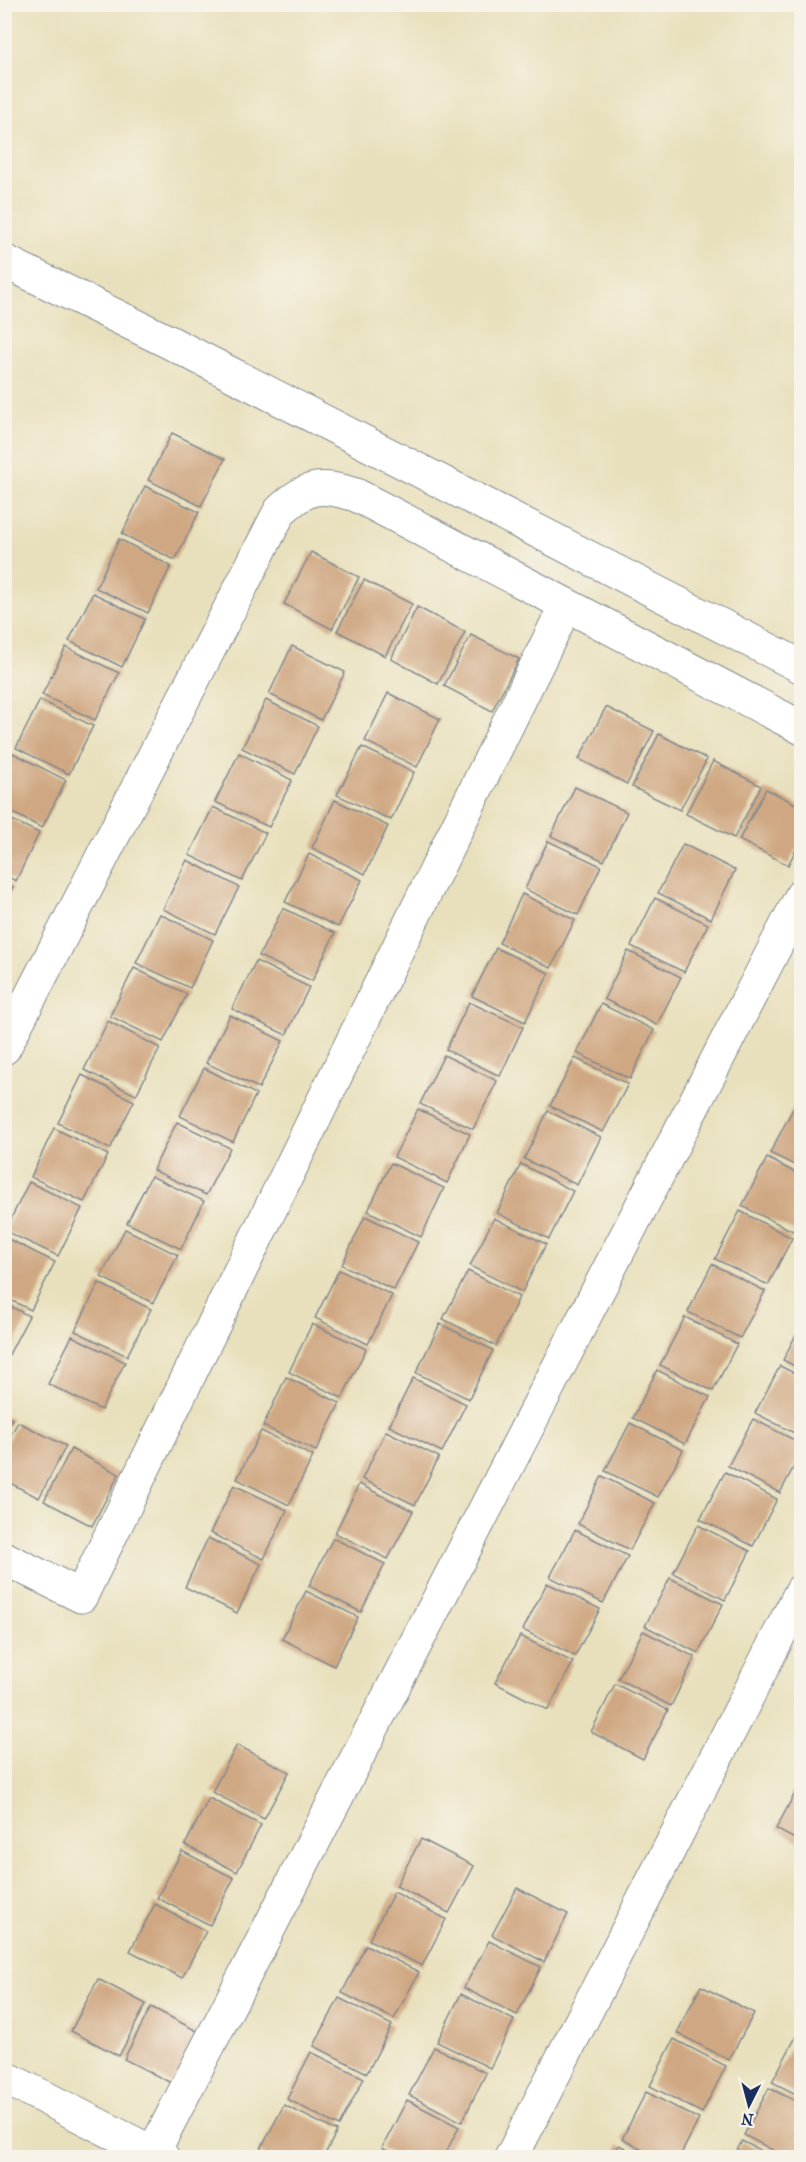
<svg xmlns="http://www.w3.org/2000/svg" width="806" height="2162" font-family="'IM FELL French Canon',serif">
	<style>
		.building { fill: #cfa782 }
		.lines { fill: none; stroke-linecap: round; stroke-linejoin: round }
		.minor-casing { stroke: #82888d; stroke-width: 35 }
		.minor { stroke: #fff; stroke-width: 33 }
	</style>
	<rect width="100%" height="100%" fill="#f7f3e8"/>
	<filter id="ink" filterUnits="userSpaceOnUse"><feTurbulence type="fractalNoise" baseFrequency=".0167" numOctaves="2"/><feDisplacementMap in="SourceGraphic" scale="12" xChannelSelector="R" yChannelSelector="G"/><feConvolveMatrix kernelMatrix="1 2 1 2 8 2 1 2 1" color-interpolation-filters="sRGB"/></filter>
	<filter id="wash" filterUnits="userSpaceOnUse"><feTurbulence type="fractalNoise" baseFrequency=".008" numOctaves="4" result="noise"/><feDisplacementMap in="SourceGraphic" scale="24" xChannelSelector="R" yChannelSelector="G"/><feGaussianBlur stdDeviation="1.35" result="paint"/><feColorMatrix in="noise" values="0 0 0 0 0 0 0 0 0 0 0 0 0 0 0 0 0 1.4 0 .05"/><feComposite in="paint" operator="in"/></filter>
	<g filter="url(#wash)">
		<rect width="100%" height="100%" fill="#e8e0bc"/>
		<g id="blocks">
			<!-- building -->
			<g class="building">
				<polygon points="172,433 225,459 201,506 148,480"/>
				<polygon points="145,486 199,512 175,560 122,534"/>
				<polygon points="119,539 171,566 148,613 96,588"/>
				<polygon points="311,552 359,577 332,629 284,604"/>
				<polygon points="364,580 412,604 385,656 337,631"/>
				<polygon points="93,593 145,619 122,667 69,641"/>
				<polygon points="417,607 465,632 438,684 391,659"/>
				<polygon points="471,635 519,659 492,711 444,686"/>
				<polygon points="292,646 345,672 321,720 269,694"/>
				<polygon points="66,647 119,673 95,720 42,695"/>
				<polygon points="388,693 440,719 417,767 365,741"/>
				<polygon points="40,700 93,726 69,774 16,748"/>
				<polygon points="266,700 318,726 295,774 242,748"/>
				<polygon points="606,707 654,731 627,784 579,759"/>
				<polygon points="659,734 707,759 680,810 632,787"/>
				<polygon points="362,747 414,772 391,820 337,795"/>
				<polygon points="13,753 66,780 42,828 5,809 5,771"/>
				<polygon points="239,753 292,780 269,827 215,802"/>
				<polygon points="713,761 761,786 734,838 686,814"/>
				<polygon points="575,787 627,812 604,861 551,836"/>
				<polygon points="766,789 802,807 802,838 788,865 739,840"/>
				<polygon points="335,800 388,826 365,874 312,848"/>
				<polygon points="213,807 266,833 242,881 189,855"/>
				<polygon points="4,816 39,833 16,881 4,875"/>
				<polygon points="548,841 601,866 578,915 525,889"/>
				<polygon points="683,844 735,870 711,919 658,893"/>
				<polygon points="309,854 362,880 338,927 285,902"/>
				<polygon points="187,860 239,887 215,934 163,909"/>
				<polygon points="4,882 13,887 4,904"/>
				<polygon points="522,894 575,920 551,968 499,943"/>
				<polygon points="655,898 708,924 684,972 631,946"/>
				<polygon points="283,908 335,933 312,981 259,956"/>
				<polygon points="160,914 213,940 190,988 136,963"/>
				<polygon points="496,948 549,973 525,1022 472,996"/>
				<polygon points="628,951 681,977 657,1025 604,999"/>
				<polygon points="256,961 309,987 286,1035 232,1009"/>
				<polygon points="134,968 187,994 163,1042 110,1016"/>
				<polygon points="469,1002 523,1027 500,1076 446,1050"/>
				<polygon points="601,1004 654,1030 630,1079 577,1053"/>
				<polygon points="230,1015 283,1041 259,1088 206,1063"/>
				<polygon points="108,1021 160,1048 136,1095 84,1070"/>
				<polygon points="444,1055 497,1081 473,1129 420,1104"/>
				<polygon points="575,1058 628,1084 603,1132 550,1106"/>
				<polygon points="204,1068 256,1094 233,1142 180,1116"/>
				<polygon points="82,1075 134,1101 110,1149 58,1123"/>
				<polygon points="795,1105 802,1109 802,1169 770,1153"/>
				<polygon points="418,1109 470,1134 447,1183 394,1157"/>
				<polygon points="548,1111 601,1137 577,1185 524,1159"/>
				<polygon points="177,1122 230,1148 206,1195 153,1170"/>
				<polygon points="54,1128 108,1155 84,1202 31,1177"/>
				<polygon points="767,1158 802,1176 802,1219 795,1232 742,1206"/>
				<polygon points="391,1163 444,1188 421,1237 368,1211"/>
				<polygon points="521,1164 573,1191 549,1239 497,1213"/>
				<polygon points="151,1176 204,1201 181,1249 127,1223"/>
				<polygon points="29,1182 82,1208 58,1256 5,1231"/>
				<polygon points="740,1211 792,1238 768,1285 715,1259"/>
				<polygon points="365,1216 418,1242 394,1290 342,1265"/>
				<polygon points="494,1218 546,1244 522,1292 470,1266"/>
				<polygon points="125,1229 178,1255 153,1303 101,1277"/>
				<polygon points="4,1237 55,1262 31,1310 4,1297"/>
				<polygon points="712,1264 765,1291 740,1338 688,1312"/>
				<polygon points="339,1270 392,1295 368,1344 315,1318"/>
				<polygon points="468,1271 519,1297 496,1346 443,1319"/>
				<polygon points="99,1283 151,1309 127,1356 75,1331"/>
				<polygon points="4,1303 29,1316 4,1364"/>
				<polygon points="685,1317 737,1344 713,1391 660,1365"/>
				<polygon points="802,1323 802,1370 783,1360"/>
				<polygon points="312,1324 366,1349 342,1398 289,1372"/>
				<polygon points="440,1324 493,1350 469,1399 416,1373"/>
				<polygon points="72,1336 125,1362 101,1410 48,1384"/>
				<polygon points="780,1366 802,1377 802,1437 755,1413"/>
				<polygon points="657,1370 710,1397 685,1444 633,1418"/>
				<polygon points="286,1377 340,1403 316,1451 263,1426"/>
				<polygon points="413,1378 466,1404 442,1452 389,1426"/>
				<polygon points="4,1415 12,1419 4,1434"/>
				<polygon points="753,1419 802,1444 802,1451 780,1493 728,1466"/>
				<polygon points="18,1422 66,1446 39,1498 4,1480 4,1447"/>
				<polygon points="630,1423 683,1450 658,1497 605,1471"/>
				<polygon points="261,1431 313,1456 289,1505 237,1479"/>
				<polygon points="386,1431 439,1457 415,1505 362,1479"/>
				<polygon points="71,1449 119,1474 92,1526 44,1501"/>
				<polygon points="725,1472 777,1499 753,1546 700,1519"/>
				<polygon points="602,1476 655,1503 630,1550 578,1524"/>
				<polygon points="359,1484 413,1511 388,1559 335,1533"/>
				<polygon points="234,1485 287,1510 264,1559 210,1533"/>
				<polygon points="698,1525 750,1551 725,1600 673,1573"/>
				<polygon points="575,1530 628,1556 603,1603 550,1577"/>
				<polygon points="208,1538 261,1564 237,1613 185,1587"/>
				<polygon points="333,1538 385,1564 361,1612 309,1586"/>
				<polygon points="670,1578 723,1604 698,1653 645,1626"/>
				<polygon points="547,1583 600,1609 575,1656 523,1630"/>
				<polygon points="306,1591 358,1617 334,1666 282,1639"/>
				<polygon points="643,1631 695,1657 671,1706 618,1679"/>
				<polygon points="520,1636 573,1662 548,1710 495,1683"/>
				<polygon points="615,1684 668,1710 643,1759 591,1732"/>
				<polygon points="237,1745 289,1772 264,1819 212,1792"/>
				<polygon points="802,1780 802,1843 776,1829"/>
				<polygon points="209,1798 261,1825 237,1872 185,1845"/>
				<polygon points="421,1839 474,1866 449,1913 396,1886"/>
				<polygon points="182,1851 234,1878 210,1925 157,1898"/>
				<polygon points="517,1888 568,1914 544,1962 492,1935"/>
				<polygon points="394,1892 446,1919 422,1966 369,1940"/>
				<polygon points="155,1904 206,1931 182,1978 130,1951"/>
				<polygon points="489,1941 541,1967 517,2015 464,1988"/>
				<polygon points="366,1945 419,1972 394,2019 342,1993"/>
				<polygon points="98,1979 146,2004 119,2056 71,2031"/>
				<polygon points="701,1986 754,2013 729,2060 677,2033"/>
				<polygon points="461,1994 514,2020 490,2068 437,2042"/>
				<polygon points="339,1998 392,2025 367,2073 314,2046"/>
				<polygon points="151,2007 199,2032 173,2084 124,2059"/>
				<polygon points="797,2035 802,2037 802,2097 772,2082"/>
				<polygon points="674,2039 726,2066 702,2113 650,2086"/>
				<polygon points="434,2047 486,2073 462,2122 409,2095"/>
				<polygon points="311,2052 364,2078 339,2126 287,2099"/>
				<polygon points="769,2088 802,2104 802,2153 799,2158 788,2158 744,2135"/>
				<polygon points="646,2092 699,2119 679,2158 657,2158 622,2139"/>
				<polygon points="407,2100 459,2127 443,2158 401,2158 382,2148"/>
				<polygon points="284,2105 337,2131 323,2158 269,2158 259,2152"/>
				<polygon points="742,2141 775,2158 733,2158"/>
				<polygon points="619,2145 644,2158 613,2158"/>
			</g>
		</g>
	</g>
	<g filter="url(#ink)">
		<use href="#blocks" fill-opacity="0" stroke="#82888d" stroke-width="1.5"/>
		<g class="lines">
			<defs>
				<g id="minor">
					<polyline points="4,261 167,341 802,667"/>
					<path d="M 4,1048 L 280,511 C 308,485 320,484 356,495 L 802,728"/>
					<polyline points="4,1558 81,1596 566,605"/>
					<polyline points="4,2077 163,2158"/>
					<polyline points="153,2153 802,895"/>
					<polyline points="511,2158 802,1590"/>
				</g>
			</defs>
			<!-- minor casing -->
			<use href="#minor" class="minor-casing"/>
			<!-- minor -->
			<use href="#minor" class="minor"/>
		</g>
	</g>
	<!-- margin -->
	<rect width="806" height="2162" fill="none" stroke="#f7f3e8" stroke-width="24"/>
	<!-- north arrow -->
	<g transform="translate(749 2105) rotate(186)" stroke="#f7f3e8" stroke-width="4.5" paint-order="stroke">
	<path d="M0-4.5L10 22L0 15L-10 22Z" fill="#1b2f5e"/>
	<text y="-9" font-size="16" font-weight="bold" text-anchor="middle" fill="#1b2f5e">N</text>
	</g>
</svg>
